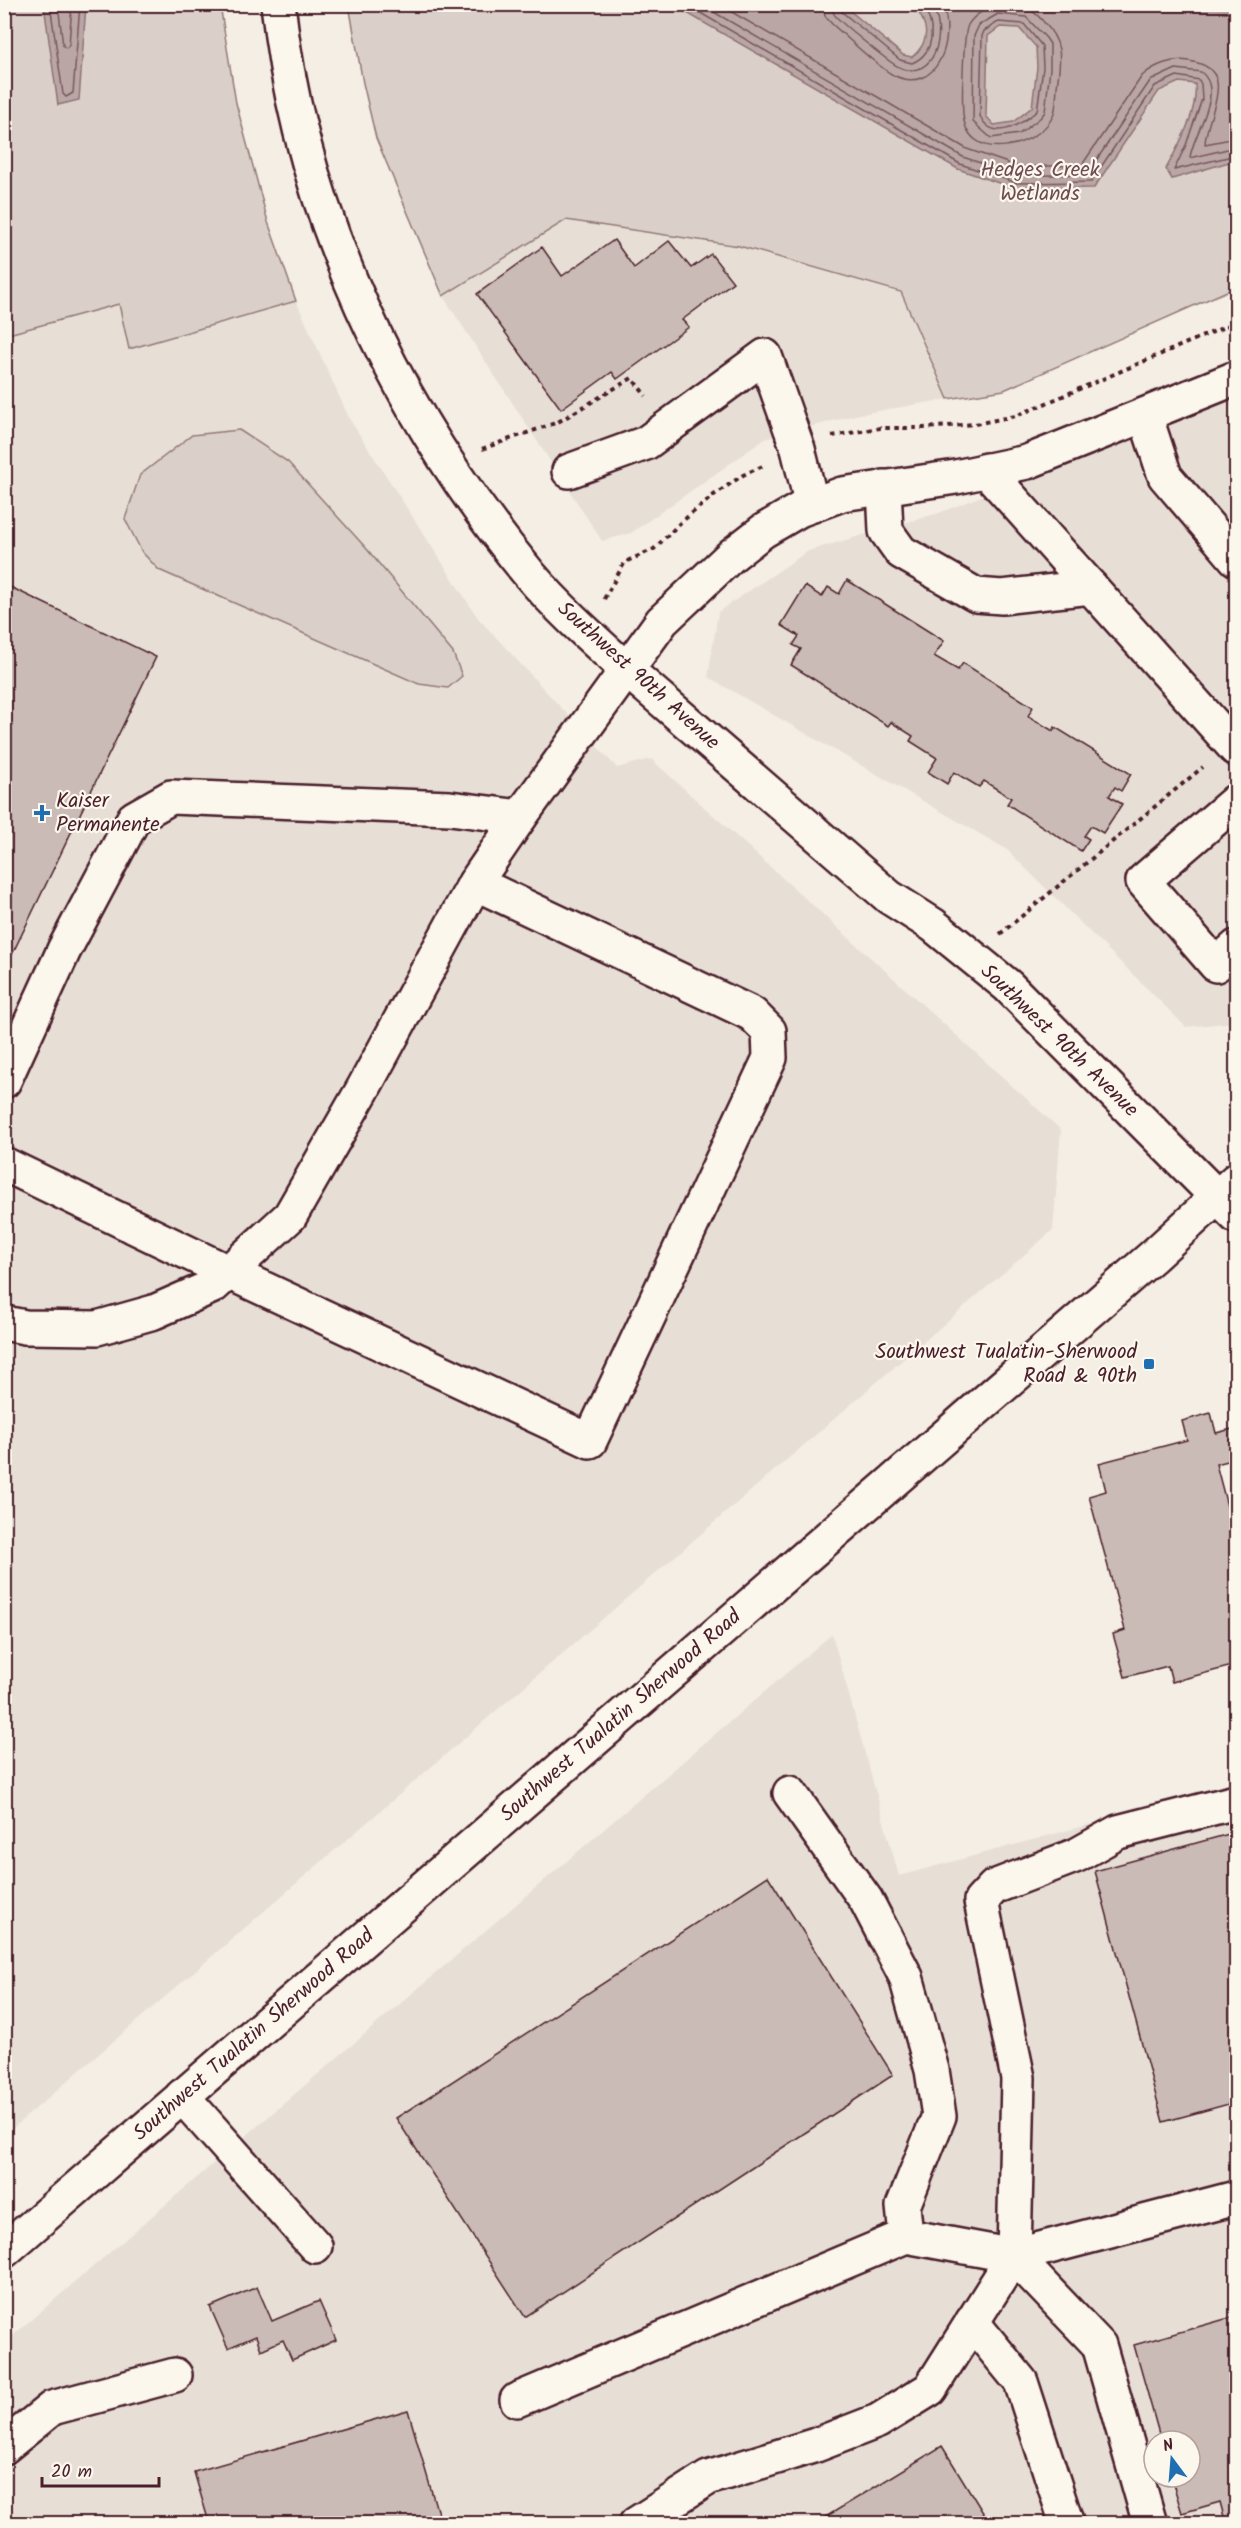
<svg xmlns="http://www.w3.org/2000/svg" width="1241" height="2528" font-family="Kalam,sans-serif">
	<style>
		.built { fill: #e7dfd6; fill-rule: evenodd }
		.green { fill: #dbd0c9; stroke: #92787a; stroke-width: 1.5 }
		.water { fill: #baa7a5; stroke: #8d7174; stroke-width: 1.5; fill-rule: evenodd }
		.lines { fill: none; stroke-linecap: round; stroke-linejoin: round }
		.shore { stroke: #77555c; stroke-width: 1.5 }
		.building { fill: #cabbb6; stroke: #4a1f2b; stroke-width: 1.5 }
		.minor-casing { stroke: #4a1f2b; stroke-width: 38 }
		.highway-casing { stroke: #4a1f2b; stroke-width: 38 }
		.path { stroke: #4a1f2b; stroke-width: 4; stroke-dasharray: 4.5 4.5; stroke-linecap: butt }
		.minor { stroke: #fbf7ec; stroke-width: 33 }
		.highway { stroke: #fbf7ec; stroke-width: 33 }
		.poi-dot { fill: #1f6fb2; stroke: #fbf7ec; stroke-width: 2 }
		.labels { text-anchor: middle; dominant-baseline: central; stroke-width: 4.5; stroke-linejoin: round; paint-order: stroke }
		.park-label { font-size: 21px; fill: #6e4b52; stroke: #fbf7ec }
		.street-label { font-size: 21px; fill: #4a1f2b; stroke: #fbf7ec }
		.poi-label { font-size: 21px; fill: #4a1f2b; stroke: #fbf7ec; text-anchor: start }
	</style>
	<rect width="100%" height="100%" fill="#f4eee4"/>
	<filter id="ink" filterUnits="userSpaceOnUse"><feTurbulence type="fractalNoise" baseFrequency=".0167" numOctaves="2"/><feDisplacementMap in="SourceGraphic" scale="12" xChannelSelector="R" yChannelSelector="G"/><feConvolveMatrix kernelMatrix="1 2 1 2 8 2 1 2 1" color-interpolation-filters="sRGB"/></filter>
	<g filter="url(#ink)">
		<!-- built -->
		<g class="built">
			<polygon points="566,220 739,246 901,292 948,399 855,415 765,439 631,533 602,541 443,296"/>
			<polygon points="296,301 350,420 478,618 617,768 651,759 1061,1130 1053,1230 5,2135 5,335 119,304 129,349"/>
			<polygon points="1236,398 1236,1022 1186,1027 1006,849 708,677 718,612 808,551 939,513 1069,461"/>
			<path d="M 832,1634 L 899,1876 L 1236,1785 L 1236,2523 L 5,2523 L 4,2343 ZM 1154,2441 L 1190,2441 L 1190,2477 L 1154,2477 Z"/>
		</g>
		<!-- green -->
		<g class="green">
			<polygon points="5,5 220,5 236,103 268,222 296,301 129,349 119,304 5,335"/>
			<polygon points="349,5 1236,5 1236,287 1004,390 948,399 901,292 739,246 566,220 443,296 376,138 363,83"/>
			<polygon points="239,430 288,462 366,548 453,653 462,676 448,688 419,684 159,570 142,552 125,519 140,475 192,435"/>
		</g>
		<!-- water -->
		<g class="water">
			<polygon points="44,5 86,5 79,100 58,105"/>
			<path d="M 673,5 L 843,5 L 903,55 L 912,57 C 932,41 928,23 913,5 L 1236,5 L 1236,160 L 1172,179 L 1166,169 C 1179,144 1198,113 1195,84 L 1179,82 L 1159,91 L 1094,188 L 1016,189 L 958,169 ZM 1000,27 L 1019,28 L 1036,47 L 1037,67 L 1032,107 L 1013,122 L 994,125 L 986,116 L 988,36 Z"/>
		</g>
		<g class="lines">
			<!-- shore -->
			<g class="shore">
				<polyline points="50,4 63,94 66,97 73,93 80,4"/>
				<polyline points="58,4 63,46 66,48 69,45 72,4"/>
				<polyline points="685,4 960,164 1017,183 1091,182 1155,86 1177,76 1199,80 1201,84 1202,99 1186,145 1174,170 1236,155"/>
				<path d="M 700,4 L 963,157 L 1018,176 L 1087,174 L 1150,81 L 1176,69 L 1201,72 C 1226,91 1192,135 1190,158 L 1236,147"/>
				<path d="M 718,4 L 967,149 L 1019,167 L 1082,165 L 1142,76 C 1154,65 1173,58 1189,61 C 1241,69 1206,114 1205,144 L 1236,138"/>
				<path d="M 823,4 L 825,16 L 832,24 C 849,39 875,65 893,75 C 937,97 957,38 942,4"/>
				<path d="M 832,4 C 832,9 832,10 834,14 C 838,21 891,64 899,67 C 902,69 908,70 913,70 C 941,67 945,22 930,4"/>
				<path d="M 840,4 L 842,12 L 900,60 L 912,63 C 936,53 936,23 921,4"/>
				<path d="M 997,5 C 1016,4 1029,5 1042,20 C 1064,43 1061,57 1057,87 C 1056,97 1057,110 1052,118 C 1036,147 973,163 964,121 C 961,109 963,35 968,25 C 973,16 987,7 997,5 Z"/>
				<polygon points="998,14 1026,17 1046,38 1050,44 1050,69 1045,112 1040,118 1019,134 991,138 973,122 974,36 979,25"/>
				<path d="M 998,22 L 1024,24 L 1042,46 L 1043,68 L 1037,111 C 1020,125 993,143 980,116 L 982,36 L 984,31 Z"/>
			</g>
		</g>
		<!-- building -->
		<g class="building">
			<polygon points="614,240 634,268 669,241 691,268 711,254 733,282 682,320 689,327 617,379 612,372 561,409 477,294 542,247 562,276"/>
			<polygon points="847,580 944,641 934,656 958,670 963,663 1033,707 1028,716 1053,731 1055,727 1131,774 1121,791 1115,787 1109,796 1122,804 1103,833 1091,826 1084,836 1089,839 1081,851 1007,804 1011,798 984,781 979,787 954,772 947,784 928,772 937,758 910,741 913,736 891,722 888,726 791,665 801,649 793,645 799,636 781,625 805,586 822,597 828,587 839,594"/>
			<polygon points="4,584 156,657 5,969 4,969"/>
			<polygon points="1211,1413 1216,1433 1236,1428 1236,1459 1216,1464 1236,1540 1236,1665 1172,1682 1168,1666 1125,1677 1113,1634 1125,1630 1089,1496 1106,1491 1099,1463 1187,1440 1182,1421"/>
			<polygon points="1236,1832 1236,2102 1163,2122 1095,1871"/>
			<polygon points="768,1876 893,2075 525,2317 396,2118"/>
			<polygon points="257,2287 272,2321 319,2301 336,2340 292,2360 283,2340 261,2350 256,2336 228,2348 210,2307"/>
			<polygon points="1236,2316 1236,2524 1226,2524 1220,2502 1182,2513 1171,2477 1190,2477 1190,2441 1161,2441 1134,2345"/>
			<polygon points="408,2410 441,2524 192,2524 208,2519 194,2472"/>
			<polygon points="942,2446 990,2524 814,2524"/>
		</g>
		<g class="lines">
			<defs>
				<g id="minor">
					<path d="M 278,4 C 300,213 397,414 530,575 C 559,609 594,640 627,670 L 889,897 L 933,925 L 1008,986 L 1236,1216"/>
					<polyline points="1145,415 1165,476 1236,559"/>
					<polyline points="986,470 1236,749"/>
					<polyline points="569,471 646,443 765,356 798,449 812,505"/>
					<polyline points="884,487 886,531 901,552 976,595 1002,597 1091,587"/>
					<polyline points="1236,801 1143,881 1216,965 1236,947"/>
					<polyline points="4,1081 64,950 134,818 171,797 450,808 520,817"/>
					<polyline points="4,1164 228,1272 590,1441 770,1058 769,1031 752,1014 475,883"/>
					<polyline points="4,1323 25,1327 97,1328 154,1312 213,1286 290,1216 363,1089 475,883 520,817 662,621 732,555 763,531 799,510 842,494 956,477 1027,462 1236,378"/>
					<polyline points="790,1793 866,1900 906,1977 932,2070 939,2116 903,2206 906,2236 1014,2256 1099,2345 1150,2524"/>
					<polyline points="182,2096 315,2246"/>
					<polyline points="1014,2256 1236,2198"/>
					<polyline points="972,2322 1021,2382 1067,2524"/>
					<polyline points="517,2400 906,2236"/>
					<polyline points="4,2447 52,2408 175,2375"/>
					<polyline points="636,2524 708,2478 816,2445 878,2421 930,2389 1014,2256 1018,2078 981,1901 994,1887 1077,1855 1118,1832 1236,1802"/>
				</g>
				<polyline id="highway" points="4,2251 1152,1257 1236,1180"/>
			</defs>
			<!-- minor casing -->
			<use href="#minor" class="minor-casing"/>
			<!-- highway casing -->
			<use href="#highway" class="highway-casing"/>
			<!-- path -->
			<g class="path">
				<polyline points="832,436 880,428 924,428 975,424 1016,416 1236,322"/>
				<polyline points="482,449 558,422 632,378 646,396"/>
				<polyline points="604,599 625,562 654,549 680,523 714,495 743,475 765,465"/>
				<polyline points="1000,934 1203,767"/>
			</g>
			<!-- minor -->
			<use href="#minor" class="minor"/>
			<!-- highway -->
			<use href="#highway" class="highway"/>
		</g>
	</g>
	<!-- markers -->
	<g class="poi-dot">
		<path d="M39 804h6v6h6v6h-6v6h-6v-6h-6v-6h6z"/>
		<rect x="1143" y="1358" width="12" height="12" rx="3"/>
	</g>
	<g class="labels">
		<!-- park labels -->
		<g class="park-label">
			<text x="1040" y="170">Hedges Creek<tspan x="1040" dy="24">Wetlands</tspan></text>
		</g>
		<!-- street labels -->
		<g class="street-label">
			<text transform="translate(638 676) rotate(42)">Southwest 90th Avenue</text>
			<text transform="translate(1059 1041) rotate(44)">Southwest 90th Avenue</text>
			<text transform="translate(621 1716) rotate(-41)">Southwest Tualatin Sherwood Road</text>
			<text transform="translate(254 2035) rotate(-41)">Southwest Tualatin Sherwood Road</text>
		</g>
		<!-- poi labels -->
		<g class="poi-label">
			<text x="56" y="801">Kaiser<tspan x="56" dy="24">Permanente</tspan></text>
			<text x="1137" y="1352" text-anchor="end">Southwest Tualatin-Sherwood<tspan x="1137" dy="24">Road &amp; 90th</tspan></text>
		</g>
	</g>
	<!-- margin -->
	<rect width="1241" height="2528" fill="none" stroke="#fbf7ec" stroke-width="24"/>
	<rect x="12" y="12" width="1217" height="2504" fill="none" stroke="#4a1f2b" stroke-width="2" filter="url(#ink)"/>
	<!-- north arrow -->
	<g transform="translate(1172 2459) rotate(344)"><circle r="28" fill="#fbf7ec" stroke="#b4a19f" stroke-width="1.5"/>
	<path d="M0-4.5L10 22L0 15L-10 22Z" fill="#1f6fb2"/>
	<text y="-9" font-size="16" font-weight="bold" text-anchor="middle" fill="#4a1f2b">N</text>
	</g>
	<!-- scale -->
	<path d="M42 2477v9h117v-9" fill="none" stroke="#4a1f2b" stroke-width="3"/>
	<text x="51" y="2477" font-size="18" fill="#4a1f2b" stroke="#fbf7ec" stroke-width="4.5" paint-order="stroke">20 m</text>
</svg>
